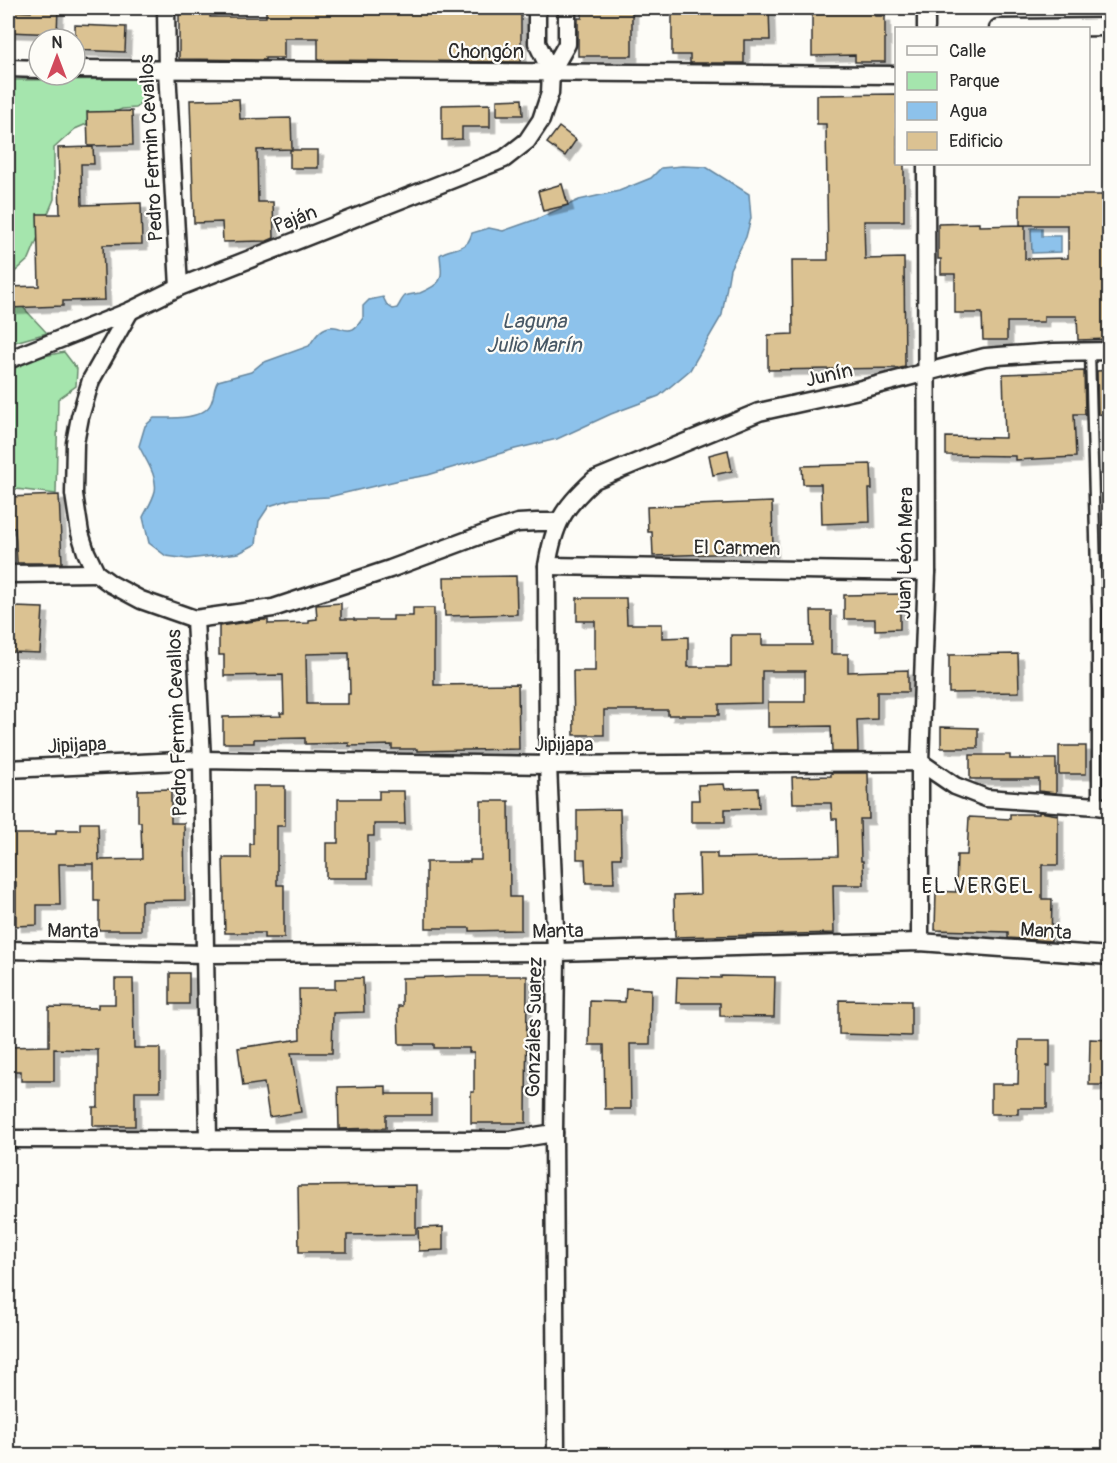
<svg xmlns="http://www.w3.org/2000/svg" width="1117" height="1463" font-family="Pangolin,sans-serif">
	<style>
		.green { fill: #a5e5ad; stroke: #68886c; stroke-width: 1.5 }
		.water { fill: #8dc2eb; stroke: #66869e; stroke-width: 1.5 }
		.building { fill: #dbc292; stroke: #2b2b2b; stroke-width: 1.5; fill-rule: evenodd; filter: url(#shadow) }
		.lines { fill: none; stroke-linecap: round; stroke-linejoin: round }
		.lane-casing { stroke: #2b2b2b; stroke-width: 13 }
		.street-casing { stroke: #2b2b2b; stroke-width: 21 }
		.lane { stroke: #fdfcf7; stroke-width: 8 }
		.street { stroke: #fdfcf7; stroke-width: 16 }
		.labels { text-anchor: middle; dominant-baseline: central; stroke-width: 4.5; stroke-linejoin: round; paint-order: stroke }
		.street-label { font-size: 20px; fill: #2b2b2b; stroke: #fdfcf7 }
		.water-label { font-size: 21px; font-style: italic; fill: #485865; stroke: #fdfcf7 }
		.neighbourhood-label { font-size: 21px; letter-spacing: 1.5px; fill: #2b2b2b; stroke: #fdfcf7 }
	</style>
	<defs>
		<filter id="shadow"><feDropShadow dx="5.5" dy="5.5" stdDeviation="0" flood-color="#0004"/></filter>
	</defs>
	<rect width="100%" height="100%" fill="#fdfcf7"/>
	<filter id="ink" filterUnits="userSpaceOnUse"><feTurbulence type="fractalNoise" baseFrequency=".0167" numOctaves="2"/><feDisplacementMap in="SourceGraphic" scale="12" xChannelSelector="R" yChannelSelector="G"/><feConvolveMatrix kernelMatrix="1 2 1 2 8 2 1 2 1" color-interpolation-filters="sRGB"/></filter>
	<g filter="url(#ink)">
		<!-- green -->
		<g class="green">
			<polygon points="148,79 148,95 136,108 122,109 75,129 54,148 54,199 29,259 8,278 8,80"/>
			<polygon points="8,291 47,333 8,344"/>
			<polygon points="64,352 77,369 76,386 58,399 56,494 8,488 8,371 30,359"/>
		</g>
		<!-- water -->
		<g class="water">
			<path d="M 682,166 L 706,167 L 749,194 L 751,218 L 746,237 L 730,269 L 722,315 L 690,370 L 659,396 L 611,414 L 557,439 L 515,449 L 428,475 L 400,480 L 328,497 L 292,499 L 269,506 L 259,521 L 256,544 L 239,553 L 188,559 L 166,556 L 149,543 L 143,517 C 147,509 153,500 155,491 C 158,476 145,459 139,446 L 145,426 L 154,418 C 170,418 204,420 211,403 C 215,395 213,388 218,381 L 251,372 L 262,363 L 309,346 C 315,337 322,325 335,327 C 342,328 346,332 353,329 C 357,327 361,321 363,318 L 363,306 L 369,300 L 383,297 L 387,305 L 393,309 L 397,308 C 400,304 402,298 405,296 C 410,294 415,294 420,293 C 445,282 442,279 440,255 C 448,248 460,251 468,242 C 470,239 471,236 472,233 L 489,228 L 503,231 L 537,219 L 579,200 L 619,191 L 651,178 L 661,168 Z"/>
			<polygon points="1031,228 1042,228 1042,236 1061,236 1061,252 1032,253"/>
		</g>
		<!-- building -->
		<g class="building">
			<polygon points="31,8 58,8 57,34 8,32 8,11 31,12"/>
			<polygon points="179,8 210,8 210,17 266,17 266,8 492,8 492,13 521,13 521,62 318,60 318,38 284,38 284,58 265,58 265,60 179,59"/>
			<polygon points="582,8 632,8 632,56 578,56 578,18 582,18"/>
			<polygon points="672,8 769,8 770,40 744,40 744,63 690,63 690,55 672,55"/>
			<polygon points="812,8 875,8 875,16 885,16 885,62 855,62 855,55 812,56"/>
			<polygon points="75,25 126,27 125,52 75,50"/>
			<polygon points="897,94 897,164 904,164 904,221 864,221 865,259 904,258 905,367 900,368 768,370 768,335 793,334 792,260 828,260 826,124 817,124 817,95"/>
			<polygon points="239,99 240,119 291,118 292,149 257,150 258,202 273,202 274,238 267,241 223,242 222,222 194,223 190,100"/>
			<polygon points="522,99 523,115 497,115 497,100"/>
			<polygon points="490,104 490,127 462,127 462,139 442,140 442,105"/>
			<polygon points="132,111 133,145 88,146 87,112"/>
			<polygon points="559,127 576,140 565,156 547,143"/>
			<polygon points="93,147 94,164 81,164 82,205 141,203 142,244 103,245 105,300 63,301 63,306 8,308 8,287 39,286 37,214 60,214 58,148"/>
			<rect x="290" y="150" width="28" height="18"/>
			<polygon points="562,184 568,205 543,211 538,191"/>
			<polygon points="1020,195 1110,195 1110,339 1078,340 1077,316 1044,316 1044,322 1007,322 1007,340 983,340 982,313 955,313 955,274 941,274 941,259 938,259 938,224 979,223 979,226 1025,225 1025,259 1068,258 1068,225 1020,225"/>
			<polygon points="1110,370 1110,415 1098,414 1097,371"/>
			<polygon points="1084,371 1085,414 1074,414 1076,457 1015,460 1015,456 946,455 946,437 1005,438 1003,374"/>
			<polygon points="728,450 732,471 713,475 709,455"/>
			<polygon points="871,464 872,489 869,489 870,522 822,524 821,484 803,484 802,466"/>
			<polygon points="59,495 62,563 17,563 15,528 8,528 8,497"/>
			<polygon points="772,502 773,552 653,556 652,532 648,532 647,507"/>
			<polygon points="516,576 517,614 445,616 444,577"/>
			<polygon points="900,594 900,629 875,630 875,619 844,619 844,595"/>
			<polygon points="577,598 626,598 627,624 662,624 662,638 688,637 688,667 731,667 731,635 762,635 762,645 812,645 811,611 831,611 831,654 848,654 848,672 908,670 908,692 877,692 877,719 857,720 858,752 832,752 831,726 768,727 768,702 805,702 805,671 762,671 762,703 719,704 719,715 668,715 668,710 604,710 604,735 574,735 573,671 595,671 595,621 577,621"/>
			<path d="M 341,603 L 341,619 L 354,619 L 354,620 L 393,620 L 393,616 L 413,616 L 413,608 L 434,608 L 434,685 L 518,684 L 519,749 L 417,751 L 417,749 L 392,749 L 392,745 L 349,746 L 349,743 L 305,744 L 305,738 L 254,739 L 254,743 L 223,743 L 223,717 L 281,716 L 280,713 L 284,713 L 283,675 L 224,676 L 224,655 L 219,655 L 219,626 L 262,620 L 268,620 L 268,624 L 309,623 L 309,620 L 317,619 L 316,605 ZM 349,653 L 350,694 L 348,694 L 348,704 L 307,704 L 306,654 Z"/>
			<polygon points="14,607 43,608 40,653 11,652"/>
			<polygon points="1018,654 1019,692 949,693 949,655"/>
			<polygon points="941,727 978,728 978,748 941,748"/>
			<rect x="1059" y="746" width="27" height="28"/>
			<polygon points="970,755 1010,755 1010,759 1056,759 1056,793 1039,791 1039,779 970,779"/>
			<polygon points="831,773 868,773 869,819 860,819 861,861 863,861 864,885 833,885 834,933 675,937 674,895 700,894 699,853 717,853 717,858 838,856 837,819 832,819 831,803 793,803 792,777 831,776"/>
			<polygon points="724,784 725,789 758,788 759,808 725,809 725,822 691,822 691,800 699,800 698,785"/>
			<polygon points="253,786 285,786 285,826 277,826 277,885 284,885 284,938 264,938 264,933 225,933 223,858 250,858 250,844 253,844"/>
			<polygon points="171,789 171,823 184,823 185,900 141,901 141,930 99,930 99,901 94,901 94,864 59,864 60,905 37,905 37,925 16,926 16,882 8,882 8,834 56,834 56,830 80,830 80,823 98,823 99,860 142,859 141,822 138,822 138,790"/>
			<polygon points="379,791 404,791 405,824 374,824 374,836 368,836 368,878 326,878 326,843 338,843 338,799 379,799"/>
			<polygon points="481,801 509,801 510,897 521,897 521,930 470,931 470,928 426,928 426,862 470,862 470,860 481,860"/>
			<polygon points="620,809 621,858 613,858 614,883 586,883 585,859 577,859 577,810"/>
			<polygon points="1039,812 1058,815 1058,865 1042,865 1042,899 1052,899 1051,941 1008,938 1008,932 935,930 936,891 956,892 957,855 967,855 969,817 1010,819 1010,814 1039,814"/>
			<rect x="170" y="973" width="19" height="31"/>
			<polygon points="464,976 527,976 526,1123 471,1123 471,1092 474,1092 474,1052 469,1052 469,1048 434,1048 434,1044 399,1044 398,1006 402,1006 402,978"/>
			<polygon points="721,976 775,977 774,1017 720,1016 720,1003 676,1003 677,977 721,978"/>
			<polygon points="363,978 364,1012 333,1013 332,1053 291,1053 301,1112 269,1117 264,1083 243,1086 238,1048 300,1039 299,989 335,989 335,979"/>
			<polygon points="115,979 133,979 134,1048 160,1048 160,1091 135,1091 135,1126 93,1126 93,1107 98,1107 98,1050 54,1049 54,1081 21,1081 21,1071 8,1071 8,1047 49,1046 49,1007 98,1008 98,1004 115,1004"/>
			<polygon points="626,988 651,989 650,1044 630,1044 631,1109 605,1109 604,1045 589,1045 590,1001 625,1002"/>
			<polygon points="839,1000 911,1001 911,1036 839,1034"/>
			<polygon points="1090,1039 1110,1040 1110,1085 1089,1085"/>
			<polygon points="1019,1040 1050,1040 1050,1066 1047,1066 1047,1108 1018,1108 1018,1114 991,1114 991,1084 1018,1084"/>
			<polygon points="386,1086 386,1094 431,1094 431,1115 386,1115 386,1128 339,1129 338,1087"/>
			<polygon points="416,1185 416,1234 347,1235 347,1252 299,1252 298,1186"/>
			<polygon points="443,1227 443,1250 419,1251 418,1228"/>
		</g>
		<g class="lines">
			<defs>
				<polyline id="lane" points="1090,352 1097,608 1097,806"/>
				<g id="street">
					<polyline points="166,8 167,70 179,287"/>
					<polyline points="537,8 537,43 551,72"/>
					<polyline points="926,8 926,28"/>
					<polyline points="998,28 1110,27"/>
					<polyline points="8,68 39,69"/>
					<polyline points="75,69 896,75"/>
					<polyline points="130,311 91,380 80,417 75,443 74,494 80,533 86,552 96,573 111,584 141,600 195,619 273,608 390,569 492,531 518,523 537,522 558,522"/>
					<polyline points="8,360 130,311 179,287 504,159 527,141 541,120 550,93 551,72 567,44 567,8"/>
					<polyline points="547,566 927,572"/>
					<polyline points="8,574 96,573"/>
					<polyline points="195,619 202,760 208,1140"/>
					<polyline points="8,769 202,760 548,765 920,762 955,786 986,798 1097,806 1110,808"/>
					<polyline points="920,942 920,762 927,572 926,164"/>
					<polyline points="8,950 204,954 556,952 920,942 1110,956"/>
					<polyline points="8,1139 510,1140 554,1133"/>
					<path d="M 556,1456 L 554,1133 L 556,952 L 548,765 L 547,566 C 554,524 562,509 594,480 L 759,412 L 854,391 L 985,357 L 1054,352 L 1110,351"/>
				</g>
			</defs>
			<!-- lane casing -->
			<use href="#lane" class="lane-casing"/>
			<!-- street casing -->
			<use href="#street" class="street-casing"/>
			<!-- lane -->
			<use href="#lane" class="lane"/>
			<!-- street -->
			<use href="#street" class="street"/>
		</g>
	</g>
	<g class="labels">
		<!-- street labels -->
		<g class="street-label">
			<text x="486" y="51">Chongón</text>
			<text transform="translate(151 148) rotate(-93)">Pedro Fermin Cevallos</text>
			<text transform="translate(295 219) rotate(-21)">Paján</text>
			<text transform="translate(829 375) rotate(-13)">Junín</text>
			<text transform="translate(737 548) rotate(1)">El Carmen</text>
			<text transform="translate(905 553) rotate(-89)">Juan León Mera</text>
			<text transform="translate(177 723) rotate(-92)">Pedro Fermin Cevallos</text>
			<text x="564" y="744">Jipijapa</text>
			<text transform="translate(77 745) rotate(-3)">Jipijapa</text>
			<text transform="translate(73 931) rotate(1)">Manta</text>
			<text transform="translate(558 931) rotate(-1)">Manta</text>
			<text transform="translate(1046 931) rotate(4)">Manta</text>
			<text transform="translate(534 1027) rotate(-89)">Gonzáles Suarez</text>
		</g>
		<!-- water labels -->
		<g class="water-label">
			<text x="534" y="321">Laguna<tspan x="534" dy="24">Julio Marín</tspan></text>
		</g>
		<!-- neighbourhood labels -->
		<g class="neighbourhood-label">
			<text x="978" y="886">EL VERGEL</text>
		</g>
	</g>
	<!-- margin -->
	<rect width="1117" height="1463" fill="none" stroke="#fdfcf7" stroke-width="30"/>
	<rect x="15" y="15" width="1087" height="1433" fill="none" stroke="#2b2b2b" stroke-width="2" filter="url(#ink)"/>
	<!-- legend -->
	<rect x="895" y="27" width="195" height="138" fill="#fdfcf7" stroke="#a9a8a5" stroke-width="1.5"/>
	<rect x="907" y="46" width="30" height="9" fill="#fdfcf7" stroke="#a9a8a5" stroke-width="1.5"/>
	<text x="949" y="57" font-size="18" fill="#2b2b2b">Calle</text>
	<rect x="907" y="72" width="30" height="18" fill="#a5e5ad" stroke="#a9a8a5" stroke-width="1.5"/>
	<text x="949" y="87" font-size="18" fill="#2b2b2b">Parque</text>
	<rect x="907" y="102" width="30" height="18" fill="#8dc2eb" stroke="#a9a8a5" stroke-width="1.5"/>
	<text x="949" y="117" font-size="18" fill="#2b2b2b">Agua</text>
	<rect x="907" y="132" width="30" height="18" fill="#dbc292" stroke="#a9a8a5" stroke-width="1.5"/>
	<text x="949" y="147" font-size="18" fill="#2b2b2b">Edificio</text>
	<!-- north arrow -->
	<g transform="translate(57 57)"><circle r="28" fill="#fdfcf7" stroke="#a9a8a5" stroke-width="1.5"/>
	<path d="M0-4.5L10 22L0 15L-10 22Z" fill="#d1495b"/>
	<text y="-9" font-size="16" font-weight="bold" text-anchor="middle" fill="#2b2b2b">N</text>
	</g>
</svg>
